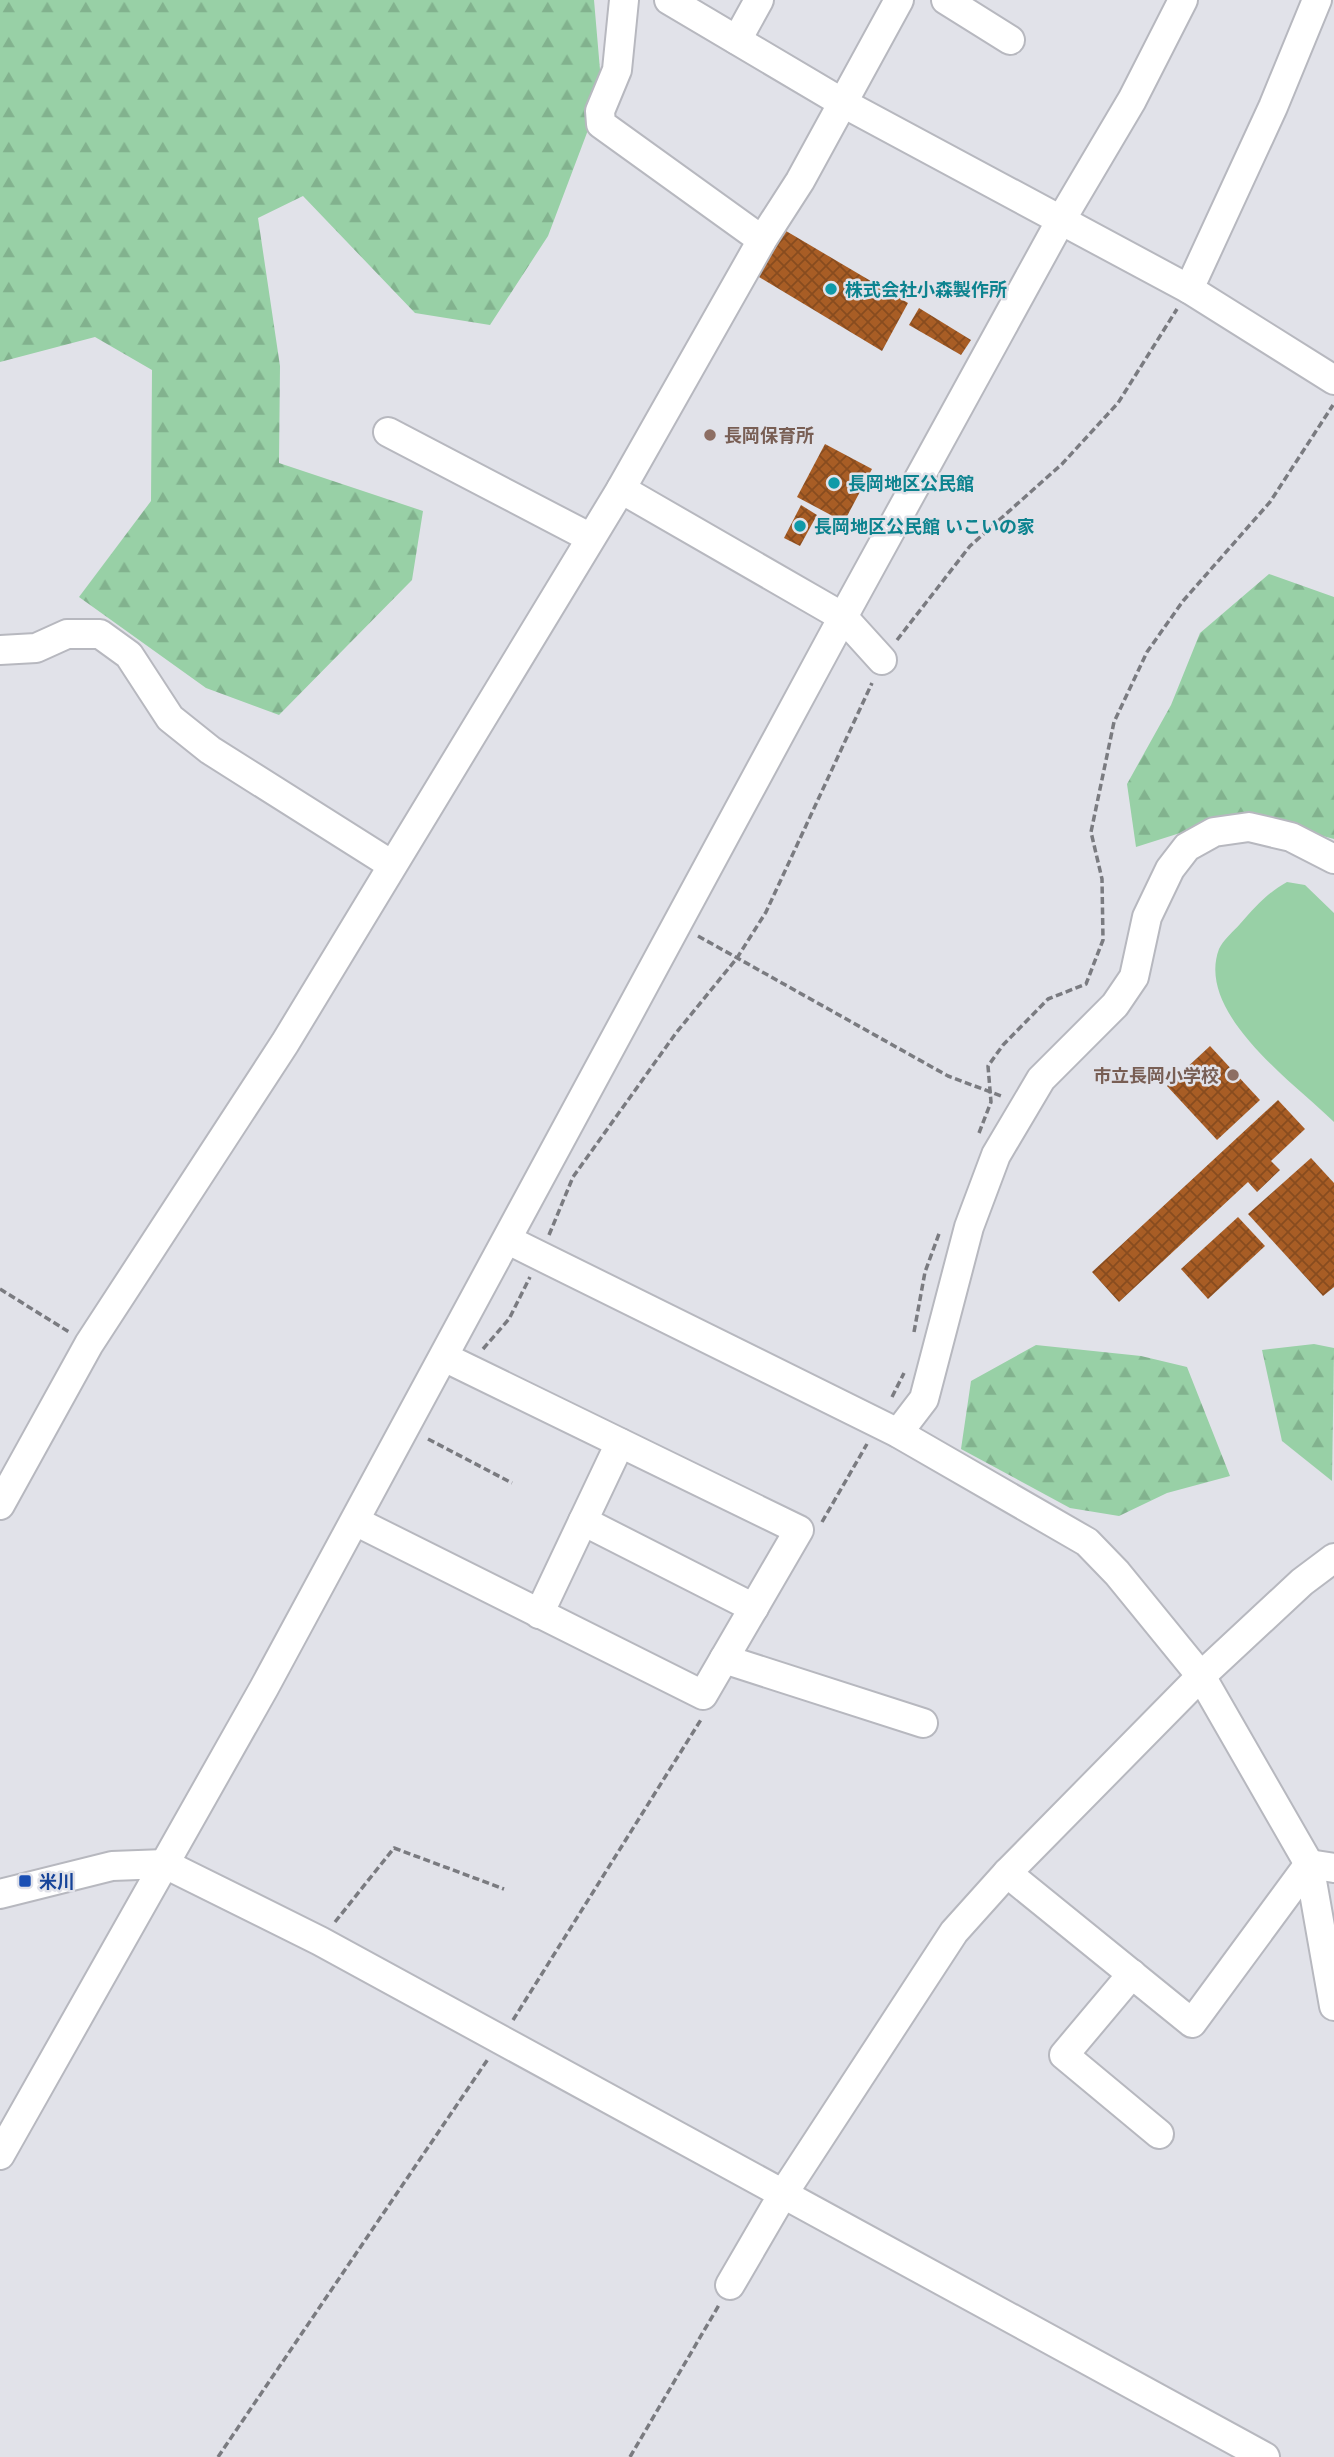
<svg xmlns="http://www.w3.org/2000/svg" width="1334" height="2457" font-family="Mulish,'Noto Sans JP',sans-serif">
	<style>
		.forest { fill: url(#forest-firs) }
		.pitch { fill: #98d0a6 }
		.building { fill: url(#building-cross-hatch) }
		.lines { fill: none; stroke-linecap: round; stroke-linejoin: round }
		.minor-casing { stroke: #b7b8bf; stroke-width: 32 }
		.path { stroke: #7a7b80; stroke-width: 3.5; stroke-dasharray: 7 3.5; stroke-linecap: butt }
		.minor { stroke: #fff; stroke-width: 28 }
		.culture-dot { fill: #0f9aa8; stroke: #e1e2e9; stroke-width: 2.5 }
		.education-dot { fill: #8d6e63; stroke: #e1e2e9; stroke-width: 2.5 }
		.transit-dot { fill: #1a4fb4; stroke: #e1e2e9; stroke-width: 2.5 }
		.labels { text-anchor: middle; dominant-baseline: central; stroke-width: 5; stroke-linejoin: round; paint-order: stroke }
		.culture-label { font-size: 18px; font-weight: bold; fill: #0d838f; stroke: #e1e2e9; text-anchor: start }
		.education-label { font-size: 18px; font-weight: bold; fill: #785e54; stroke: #e1e2e9; text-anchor: start }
		.transit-label { font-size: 18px; font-weight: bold; fill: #164399; stroke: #e1e2e9; text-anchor: start }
	</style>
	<defs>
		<pattern id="forest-firs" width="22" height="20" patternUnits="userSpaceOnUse" patternTransform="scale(1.75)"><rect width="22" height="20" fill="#98d0a6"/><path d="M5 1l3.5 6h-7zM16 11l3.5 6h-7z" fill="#82b28e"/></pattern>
		<pattern id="building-cross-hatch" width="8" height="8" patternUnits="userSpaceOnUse" patternTransform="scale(1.75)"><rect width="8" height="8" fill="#a85d25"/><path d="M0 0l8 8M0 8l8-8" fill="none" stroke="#884c1f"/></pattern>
	</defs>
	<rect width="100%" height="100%" fill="#e1e2e9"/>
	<!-- forest -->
	<g class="forest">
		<polygon points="0,0 594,0 602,93 548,236 490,325 415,313 303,196 258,218 280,366 279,463 423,511 412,580 279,715 206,688 79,597 151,501 152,370 95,337 0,362"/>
		<polygon points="1269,574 1334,597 1334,839 1240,814 1136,847 1127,784 1171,705 1200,633"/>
		<polygon points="1314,1344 1334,1348 1332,1481 1282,1441 1262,1350"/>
		<polygon points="1036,1345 1141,1356 1187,1367 1230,1476 1167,1493 1119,1516 1070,1508 961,1449 971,1381"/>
	</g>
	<!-- pitch -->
	<path class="pitch" d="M 1287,882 L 1305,885 L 1334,913 L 1334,1122 C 1294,1083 1195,1013 1219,949 C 1223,940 1234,931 1240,924 C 1255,907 1267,893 1287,882 Z"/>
	<!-- building -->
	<g class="building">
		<polygon points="781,228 908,303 882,351 754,274"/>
		<polygon points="919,308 971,340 961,355 909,325"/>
		<polygon points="825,444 872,469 844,522 797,497"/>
		<polygon points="801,505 817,515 800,546 784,538"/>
		<polygon points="1210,1046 1260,1100 1217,1140 1167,1086"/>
		<polygon points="1278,1100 1305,1129 1271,1161 1280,1170 1257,1192 1248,1182 1119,1302 1092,1272"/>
		<polygon points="1311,1158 1334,1183 1334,1287 1323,1296 1248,1214"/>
		<polygon points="1238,1217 1265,1246 1208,1299 1181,1269"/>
	</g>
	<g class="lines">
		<defs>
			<g id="minor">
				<polyline points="624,0 617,70 600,111 601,124 762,240"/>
				<polyline points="669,0 843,103 1189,289 1334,380"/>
				<polyline points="946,0 1010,40"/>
				<polyline points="737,40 759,0"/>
				<polyline points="1189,289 1273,107 1317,0"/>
				<polyline points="388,432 589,537"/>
				<polyline points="621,489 843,617 882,660"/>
				<polyline points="0,650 36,648 67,634 100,634 129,655 170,718 210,750 392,865"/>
				<polyline points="508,1240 898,1433 1087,1542 1117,1573 1201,1676 1309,1864 1334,2006"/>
				<polyline points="898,1433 924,1399 969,1227 996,1155 1041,1079 1115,1005 1134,977 1147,917 1170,869 1187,847 1214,832 1249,827 1291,837 1334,859"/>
				<polyline points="620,1443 583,1521 754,1608"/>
				<polyline points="0,1505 89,1344 285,1043 621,489 762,240 800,181 899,0"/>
				<polyline points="355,1521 703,1695 799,1530 444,1357"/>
				<polyline points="539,1614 583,1521"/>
				<polyline points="724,1659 923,1723"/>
				<polyline points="1309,1864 1334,1868"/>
				<polyline points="1007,1873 1192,2023 1309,1864"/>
				<polyline points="0,1894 112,1866 165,1864 320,1941 1265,2457"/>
				<polyline points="1132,1974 1064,2055 1159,2134"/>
				<polyline points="0,2155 264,1688 843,617 1061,220 1132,100 1183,0"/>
				<polyline points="730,2285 783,2194 954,1932 1007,1873 1201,1676 1302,1582 1334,1558"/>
			</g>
		</defs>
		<!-- minor casing -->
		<use href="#minor" class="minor-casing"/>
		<!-- path -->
		<g class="path">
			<polyline points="897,640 970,546 1062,464 1118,403 1177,309"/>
			<polyline points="698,936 948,1076 1004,1097"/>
			<polyline points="979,1133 991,1102 988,1066 1003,1045 1048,999 1086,984 1103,940 1102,879 1091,832 1114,722 1147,652 1183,601 1270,502 1333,405"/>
			<polyline points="549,1235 573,1177 676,1033 737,958 766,912 872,683"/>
			<polyline points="0,1289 69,1332"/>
			<polyline points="914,1332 925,1272 940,1231"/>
			<polyline points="483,1349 509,1319 530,1277"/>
			<polyline points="892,1397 904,1373"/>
			<polyline points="428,1439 512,1483"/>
			<polyline points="822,1522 867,1444"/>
			<polyline points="335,1922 394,1848 504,1889"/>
			<polyline points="513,2020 702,1718"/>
			<polyline points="218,2457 488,2059"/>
			<polyline points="630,2457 719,2305"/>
		</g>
		<!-- minor -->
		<use href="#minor" class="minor"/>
	</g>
	<!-- markers -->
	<g class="culture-dot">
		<circle cx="831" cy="289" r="7"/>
		<circle cx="834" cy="483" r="7"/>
		<circle cx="800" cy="526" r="7"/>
	</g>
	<g class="education-dot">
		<circle cx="710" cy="435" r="7"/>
		<circle cx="1233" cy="1075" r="7"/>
	</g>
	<rect class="transit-dot" x="18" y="1874" width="14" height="14" rx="3.5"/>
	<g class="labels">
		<!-- culture labels -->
		<g class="culture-label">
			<text x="845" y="289">株式会社小森製作所</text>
			<text x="848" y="483">長岡地区公民館</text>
			<text x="814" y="526">長岡地区公民館 いこいの家</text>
		</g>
		<!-- education labels -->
		<g class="education-label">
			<text x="724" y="435">長岡保育所</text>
			<text x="1219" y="1075" text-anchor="end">市立長岡小学校</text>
		</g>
		<!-- transit labels -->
		<g class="transit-label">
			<text x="39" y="1881">米川</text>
		</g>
	</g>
</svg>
